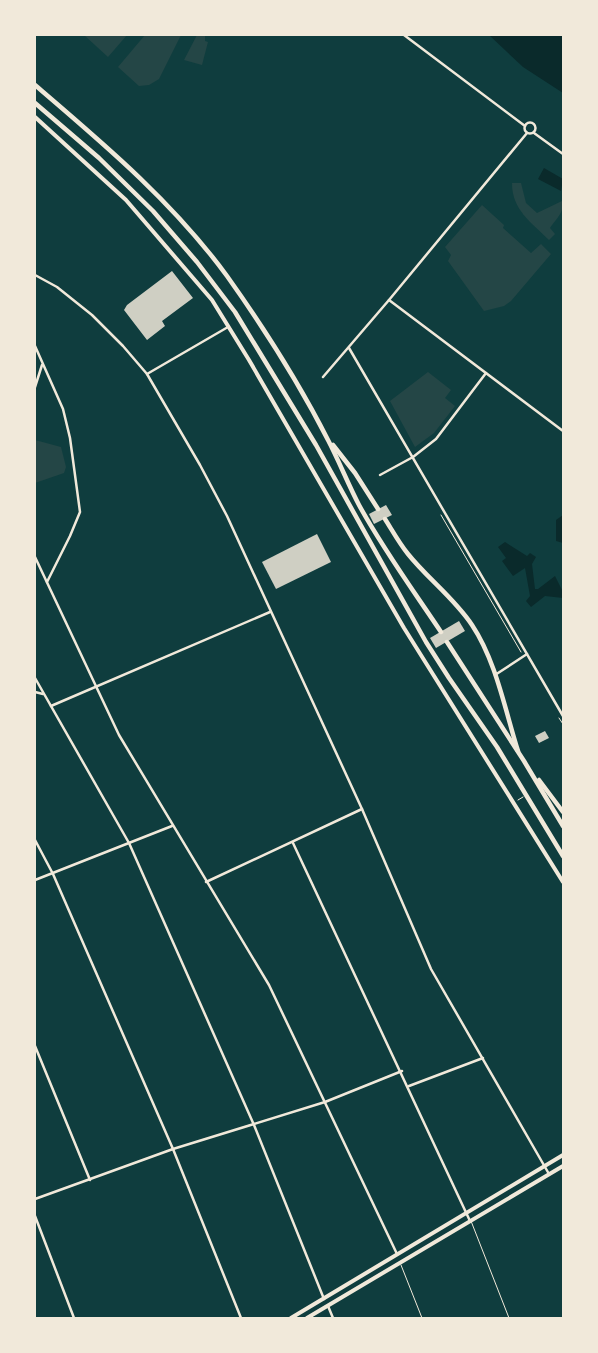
<svg xmlns="http://www.w3.org/2000/svg" width="598" height="1353" font-family="'Nunito Sans',sans-serif">
	<style>
		.green { fill: #244646 }
		.water { fill: #0a2a2b }
		.building { fill: #cfcfc3 }
		.lines { fill: none; stroke-linecap: round; stroke-linejoin: round }
		.path { stroke: #f1e9da; stroke-width: 1 }
		.service { stroke: #f1e9da; stroke-width: 1 }
		.minor { stroke: #f1e9da; stroke-width: 2.5 }
		.primary { stroke: #f1e9da; stroke-width: 4 }
		.motorway { stroke: #f1e9da; stroke-width: 4.5 }
	</style>
	<rect width="100%" height="100%" fill="#0f3d3e"/>
	<!-- green -->
	<g class="green">
		<polygon points="84,35 127,35 108,57"/>
		<polygon points="145,35 181,35 159,79 149,85 139,86 118,67"/>
		<polygon points="197,35 205,35 205,41 208,42 202,65 184,60"/>
		<path d="M 512,183 L 521,183 L 526,203 L 537,213 L 562,201 C 565,212 556,219 550,228 L 555,234 L 549,240 C 531,222 512,210 512,183 Z"/>
		<polygon points="482,205 504,225 503,228 531,253 541,244 551,254 511,301 504,306 484,311 448,261 451,255 445,247"/>
		<polygon points="428,372 451,390 445,398 455,406 434,433 415,447 390,401"/>
		<polygon points="35,440 61,447 66,467 64,473 35,483"/>
	</g>
	<!-- water -->
	<g class="water">
		<polygon points="489,35 563,35 563,93 523,67"/>
		<polygon points="544,168 563,179 561,191 538,179"/>
		<polygon points="563,515 563,543 556,541 556,520"/>
		<polygon points="505,542 527,556 530,553 536,557 532,564 535,589 538,589 555,576 563,592 563,598 545,596 531,607 526,601 530,596 525,568 513,576 502,561 506,558 498,547"/>
	</g>
	<!-- building -->
	<g class="building">
		<polygon points="172,271 193,298 162,321 165,326 147,340 124,310 127,305"/>
		<polygon points="386,505 392,515 374,524 369,514"/>
		<polygon points="317,534 331,562 276,589 262,562"/>
		<polygon points="459,621 465,631 436,648 430,638"/>
		<polygon points="545,731 549,738 539,743 535,736"/>
	</g>
	<g class="lines">
		<!-- path -->
		<g class="path">
			<polyline points="441,515 521,652"/>
			<polyline points="559,718 563,724"/>
			<polyline points="518,800 523,797"/>
		</g>
		<!-- service -->
		<g class="service">
			<polyline points="471,1221 509,1318"/>
			<polyline points="401,1265 422,1318"/>
		</g>
		<!-- minor -->
		<g class="minor">
			<polyline points="404,35 525,126"/>
			<circle cx="530" cy="128" r="5.5"/>
			<polyline points="534,133 563,154"/>
			<polyline points="35,275 57,287 92,315 123,346 147,374 200,465 227,516 362,809 431,969 549,1174"/>
			<polyline points="389,300 563,431"/>
			<polyline points="35,346 63,409 70,438 80,512 70,536 47,582"/>
			<polyline points="349,348 563,716"/>
			<polyline points="147,374 228,327"/>
			<polyline points="323,377 389,300 527,133"/>
			<polyline points="35,387 42,365"/>
			<polyline points="380,475 413,457 436,439 486,373"/>
			<polyline points="35,557 119,735 269,985 397,1254"/>
			<polyline points="495,675 527,654"/>
			<polyline points="35,678 129,843 254,1125 324,1299"/>
			<polyline points="35,692 43,694"/>
			<polyline points="51,706 270,612"/>
			<polyline points="35,840 53,874 173,1149 241,1318"/>
			<polyline points="293,843 470,1221"/>
			<polyline points="35,880 172,826"/>
			<polyline points="206,882 362,809"/>
			<polyline points="35,1046 90,1180"/>
			<polyline points="409,1086 483,1058"/>
			<polyline points="35,1199 173,1149 325,1102 402,1071"/>
			<polyline points="35,1216 74,1318"/>
			<polyline points="328,1306 333,1318"/>
		</g>
		<!-- primary -->
		<g class="primary">
			<polyline points="35,117 126,200 212,300 249,360 404,628 563,882"/>
			<polyline points="291,1318 563,1155"/>
			<polyline points="307,1318 563,1166"/>
		</g>
		<!-- motorway -->
		<g class="motorway">
			<path d="M 35,85 C 104,144 173,202 227,276 C 264,328 299,383 328,440 C 339,461 348,484 359,505 C 383,549 413,590 441,632"/>
			<polyline points="35,103 99,158 153,211 197,262 235,312 316,445 426,642 449,678 497,747 563,856"/>
			<polyline points="333,445 355,473 378,509"/>
			<path d="M 385,519 C 392,530 399,543 408,554 C 428,579 454,598 472,625 C 496,661 505,710 518,751"/>
			<polyline points="447,642 524,761 563,826"/>
			<polyline points="539,780 563,812"/>
		</g>
	</g>
	<!-- border -->
	<rect width="598" height="1353" fill="none" stroke="#f1e9da" stroke-width="72"/>
</svg>
